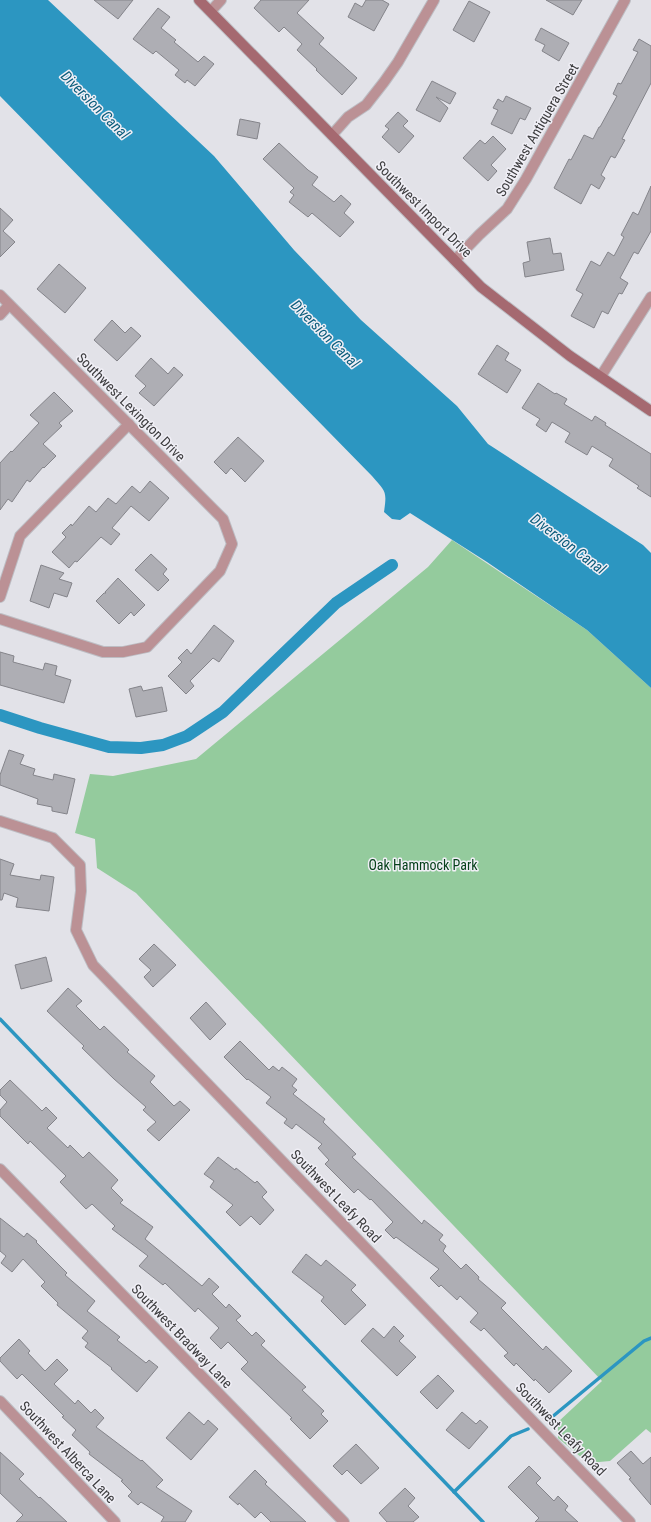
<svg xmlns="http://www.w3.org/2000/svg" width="651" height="1522" font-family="'Roboto Condensed',sans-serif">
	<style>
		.green { fill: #94cb9d }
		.water { fill: #2c96c1 }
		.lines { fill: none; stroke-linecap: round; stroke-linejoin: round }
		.stream { stroke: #2c96c1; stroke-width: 3.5 }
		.canal { stroke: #2c96c1; stroke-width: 12 }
		.building { fill: #aeaeb4; stroke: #84848a }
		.street-casing { stroke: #bdbdc3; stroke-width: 12 }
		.secondary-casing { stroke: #bdbdc3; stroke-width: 12 }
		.street { stroke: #bb9195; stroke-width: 10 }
		.secondary { stroke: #a56970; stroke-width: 10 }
		.labels { text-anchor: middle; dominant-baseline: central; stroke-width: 3; stroke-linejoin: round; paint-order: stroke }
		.street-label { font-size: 14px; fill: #3c3c3e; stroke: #f0eff6 }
		.park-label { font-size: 14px; fill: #06401a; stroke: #f0eff6 }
		.water-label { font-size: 15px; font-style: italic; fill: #0b5c7b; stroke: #f0eff6 }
	</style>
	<rect width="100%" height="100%" fill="#e2e2e8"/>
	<!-- green -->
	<polygon class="green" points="452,540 587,630 651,688 651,1433 646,1429 610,1461 588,1463 558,1438 558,1422 602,1381 136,893 97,868 95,839 75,833 90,774 113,776 196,759 428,567"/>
	<!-- water -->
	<path class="water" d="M 0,0 L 48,0 L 214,156 L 294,250 L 361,320 L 457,406 L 488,444 L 643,545 L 651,553 L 651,688 L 587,630 L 487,562 L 410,513 L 400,520 L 392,519 L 384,512 C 387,491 386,492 372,476 L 0,96 Z"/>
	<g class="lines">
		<!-- stream -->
		<g class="stream">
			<polyline points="0,1019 483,1522"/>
			<polyline points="546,1420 552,1417 644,1341 651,1338"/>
			<polyline points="454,1492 511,1436 528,1429"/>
		</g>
		<!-- canal -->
		<polyline class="canal" points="0,715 40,728 109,747 141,748 163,745 187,736 223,712 336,603 392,565"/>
	</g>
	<!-- building -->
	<g class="building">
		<polygon points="94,0 133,0 118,19"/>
		<polygon points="261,0 309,0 297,13 324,38 319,44 357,78 342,95 316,70 317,69 297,50 302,44 284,27 279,32 254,8"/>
		<polygon points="366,0 382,0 389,4 374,31 348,17 355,3 362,7"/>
		<polygon points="546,0 582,0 573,15"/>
		<polygon points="469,1 490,12 474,42 453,30"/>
		<polygon points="158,8 170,17 161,28 176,40 174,42 198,62 204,56 214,64 195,86 187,80 185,83 175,75 179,70 156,51 153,54 133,39"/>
		<polygon points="541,28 569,43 559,61 542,51 545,45 535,40"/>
		<polygon points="639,39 651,46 651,83 622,139 625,140 615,158 611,156 601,175 605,178 599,189 591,184 581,204 554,188 569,159 571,160 584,135 593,139 599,127 600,127 617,96 613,94 618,83 621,84 638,52 633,50"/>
		<polygon points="432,81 456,93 450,104 436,97 448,108 440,122 416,110"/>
		<polygon points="506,96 531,108 525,120 520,118 512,134 491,124 498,110 493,108 498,99 503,102"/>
		<polygon points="398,112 408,121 403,126 414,136 399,153 382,137 389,129 385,126"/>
		<polygon points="240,119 260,123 257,139 237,135"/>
		<polygon points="493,136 506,149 491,165 497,171 488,181 463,158 480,140 485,144"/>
		<polygon points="279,143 308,170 318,177 312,185 334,202 341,195 351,204 344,213 354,222 340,237 312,213 308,217 289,202 294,195 290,192 294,188 263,159"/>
		<polygon points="651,186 651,231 638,254 634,252 620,278 628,283 622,294 619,293 608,314 602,311 594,328 571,316 583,294 576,290 591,261 600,266 608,252 614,256 624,237 621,235 633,212 638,215"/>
		<polygon points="0,208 13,220 3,231 15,242 0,257"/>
		<polygon points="550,238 553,254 561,253 564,270 525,277 523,263 530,261 527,242"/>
		<polygon points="59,264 86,288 65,313 37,289"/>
		<polygon points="112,320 125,333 131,327 141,336 117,361 94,340"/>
		<polygon points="497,345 509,353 505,360 521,370 507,393 478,374"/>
		<polygon points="151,358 168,374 174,367 183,375 154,406 139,393 146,386 135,376"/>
		<polygon points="538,383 555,394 556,393 567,399 564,404 592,421 595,416 606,423 605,425 651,454 651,497 637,488 639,486 609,466 613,459 592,446 587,455 565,442 570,433 552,422 546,432 536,425 540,419 522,408"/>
		<polygon points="54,392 73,411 59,423 62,426 43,444 56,456 44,468 43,467 30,482 27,480 12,502 8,499 0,510 0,463 11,451 12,452 39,423 30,415"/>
		<polygon points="238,437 264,461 245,482 231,468 226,474 214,462"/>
		<polygon points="150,481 169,498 149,521 131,506 112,528 120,534 111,545 101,537 77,562 75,561 69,568 52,552 66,537 62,533 71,524 72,526 89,506 96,512 108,498 116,504 132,486 140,493"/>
		<polygon points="151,554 167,569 163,574 169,580 158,591 135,570"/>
		<polygon points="41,565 64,573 59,579 72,583 67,597 54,593 49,608 30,601"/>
		<polygon points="118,578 145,605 134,616 131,612 119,624 96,601 104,593 106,593 105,592"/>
		<polygon points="214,625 234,641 219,662 213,658 190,681 194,686 186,694 168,676 182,662 178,658 187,649 191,654"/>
		<polygon points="0,652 14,656 13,662 43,670 45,663 57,666 55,675 71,680 64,703 0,685"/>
		<polygon points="141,686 143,691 162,687 167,711 136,717 129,689"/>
		<polygon points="9,750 24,755 20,764 35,769 33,775 53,780 54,774 75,779 67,814 52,811 52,807 37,804 38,799 0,785 0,775"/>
		<polygon points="0,859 14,864 10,875 40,880 41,875 54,877 49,911 16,907 18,898 4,893 2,900 0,900"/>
		<polygon points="154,944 176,965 153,987 144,977 151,970 139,959"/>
		<polygon points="46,957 52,981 21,989 15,965"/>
		<polygon points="68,988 82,1001 76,1006 100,1030 104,1026 129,1050 127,1052 155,1076 150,1082 174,1106 180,1101 190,1110 159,1141 147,1130 156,1122 143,1110 146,1107 114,1079 82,1048 84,1046 47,1011"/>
		<polygon points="206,1002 226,1024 210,1040 190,1018"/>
		<polygon points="240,1041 269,1070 273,1066 279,1071 282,1067 297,1079 292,1086 297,1090 293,1094 325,1119 323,1122 356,1154 352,1157 422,1224 424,1220 443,1235 439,1240 446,1246 443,1251 461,1269 466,1264 479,1277 478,1279 506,1303 501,1308 543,1350 546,1346 572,1371 549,1393 535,1379 534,1381 516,1363 514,1366 504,1356 508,1353 484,1328 481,1331 470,1322 478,1313 460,1296 457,1300 441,1285 439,1287 430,1278 439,1269 396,1237 394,1239 385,1230 393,1222 371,1199 370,1200 358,1189 354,1193 325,1164 329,1160 318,1148 322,1144 296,1124 292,1129 284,1123 287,1119 266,1103 271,1097 248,1079 247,1080 224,1057"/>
		<polygon points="10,1080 42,1111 46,1107 57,1118 47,1128 68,1148 70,1145 83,1158 89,1152 118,1180 111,1188 123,1200 120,1203 153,1227 145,1239 202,1286 209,1278 219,1287 212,1294 226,1308 229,1304 241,1316 236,1320 252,1336 256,1332 265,1341 261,1345 306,1387 302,1390 324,1411 321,1414 328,1421 310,1439 290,1419 292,1418 241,1369 248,1362 228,1342 221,1349 210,1338 219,1328 198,1308 195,1312 165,1283 163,1285 139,1266 148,1256 112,1229 115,1226 92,1204 86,1209 60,1182 66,1176 30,1141 28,1144 0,1116 0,1110 7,1102 0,1095 0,1090"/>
		<polygon points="218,1157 235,1170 236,1168 255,1183 257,1181 267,1192 262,1197 274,1210 260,1225 251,1216 240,1226 226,1212 233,1205 210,1187 214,1181 204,1174"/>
		<polygon points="0,1218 24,1237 27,1233 37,1241 36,1242 67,1273 65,1275 95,1301 87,1311 120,1337 117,1340 146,1363 149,1360 158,1367 137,1392 111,1369 112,1368 85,1347 88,1343 82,1338 88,1331 57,1305 58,1303 41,1286 45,1282 23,1259 12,1272 1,1263 6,1256 0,1251"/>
		<polygon points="306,1254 321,1266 326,1260 356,1285 351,1290 366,1305 345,1325 321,1301 324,1297 292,1272"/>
		<polygon points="394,1326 404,1336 399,1341 416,1357 397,1376 361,1341 373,1328 384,1338"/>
		<polygon points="19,1339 30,1351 28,1353 45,1371 57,1359 68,1370 54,1384 75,1404 78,1400 91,1413 95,1409 104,1418 96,1427 141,1461 142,1460 163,1480 156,1487 192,1511 185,1522 161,1522 164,1517 141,1502 138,1505 128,1496 132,1492 121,1481 123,1480 89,1454 90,1452 72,1435 76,1430 62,1417 64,1416 22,1374 17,1379 0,1361 0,1358"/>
		<polygon points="438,1375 454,1391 437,1409 420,1392"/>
		<polygon points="189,1412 204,1425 208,1420 218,1429 191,1460 166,1438"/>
		<polygon points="462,1412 476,1424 480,1420 488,1427 469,1449 446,1430"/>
		<polygon points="356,1444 379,1468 361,1484 347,1470 342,1475 333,1466"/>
		<polygon points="631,1451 643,1464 651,1457 651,1505 629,1479 631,1478 617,1463"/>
		<polygon points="0,1452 24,1474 19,1479 39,1498 40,1497 67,1522 16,1522 23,1515 0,1493"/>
		<polygon points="529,1466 541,1478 536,1483 554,1501 558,1496 568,1506 565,1510 578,1522 535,1522 539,1518 508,1487"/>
		<polygon points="255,1470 267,1482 265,1484 306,1522 271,1522 261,1512 255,1518 239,1503 238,1505 229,1497"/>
		<polygon points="405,1488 415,1498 408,1506 419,1517 413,1522 387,1522 379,1513"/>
	</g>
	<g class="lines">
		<defs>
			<g id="street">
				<polyline points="211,11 221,0"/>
				<polyline points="332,135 348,117 366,105 384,82 398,62 434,0"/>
				<polyline points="455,260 479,235 507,209 526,179 625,0"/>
				<polyline points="0,295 223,519 232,544 220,571 147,647 123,652 103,652 0,619"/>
				<polyline points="0,315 9,305"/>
				<polyline points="601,376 651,297"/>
				<polyline points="0,597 20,536 129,424"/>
				<polyline points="0,821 53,838 80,865 81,891 76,930 93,965 630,1522"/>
				<polyline points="0,1169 344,1522"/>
				<polyline points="0,1401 115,1522"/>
			</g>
			<polyline id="secondary" points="199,0 481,287 570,356 651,411"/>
		</defs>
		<!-- street casing -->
		<use href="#street" class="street-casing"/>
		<!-- secondary casing -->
		<use href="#secondary" class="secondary-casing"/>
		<!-- street -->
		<use href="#street" class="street"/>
		<!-- secondary -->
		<use href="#secondary" class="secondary"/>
	</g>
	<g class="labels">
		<!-- street labels -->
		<g class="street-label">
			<text transform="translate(537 130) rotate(-60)">Southwest Antiquera Street</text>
			<text transform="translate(424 209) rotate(45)">Southwest Import Drive</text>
			<text transform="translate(131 407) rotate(45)">Southwest Lexington Drive</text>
			<text transform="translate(336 1196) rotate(46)">Southwest Leafy Road</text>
			<text transform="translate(182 1336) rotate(46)">Southwest Bradway Lane</text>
			<text transform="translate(561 1429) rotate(46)">Southwest Leafy Road</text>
			<text transform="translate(68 1452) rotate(47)">Southwest Alberca Lane</text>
		</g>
		<!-- park labels -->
		<g class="park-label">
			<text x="423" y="865">Oak Hammock Park</text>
		</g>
		<!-- water labels -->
		<g class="water-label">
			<text transform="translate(95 105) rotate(45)">Diversion Canal</text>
			<text transform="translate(325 334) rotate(45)">Diversion Canal</text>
			<text transform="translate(568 544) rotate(37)">Diversion Canal</text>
		</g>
	</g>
</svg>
